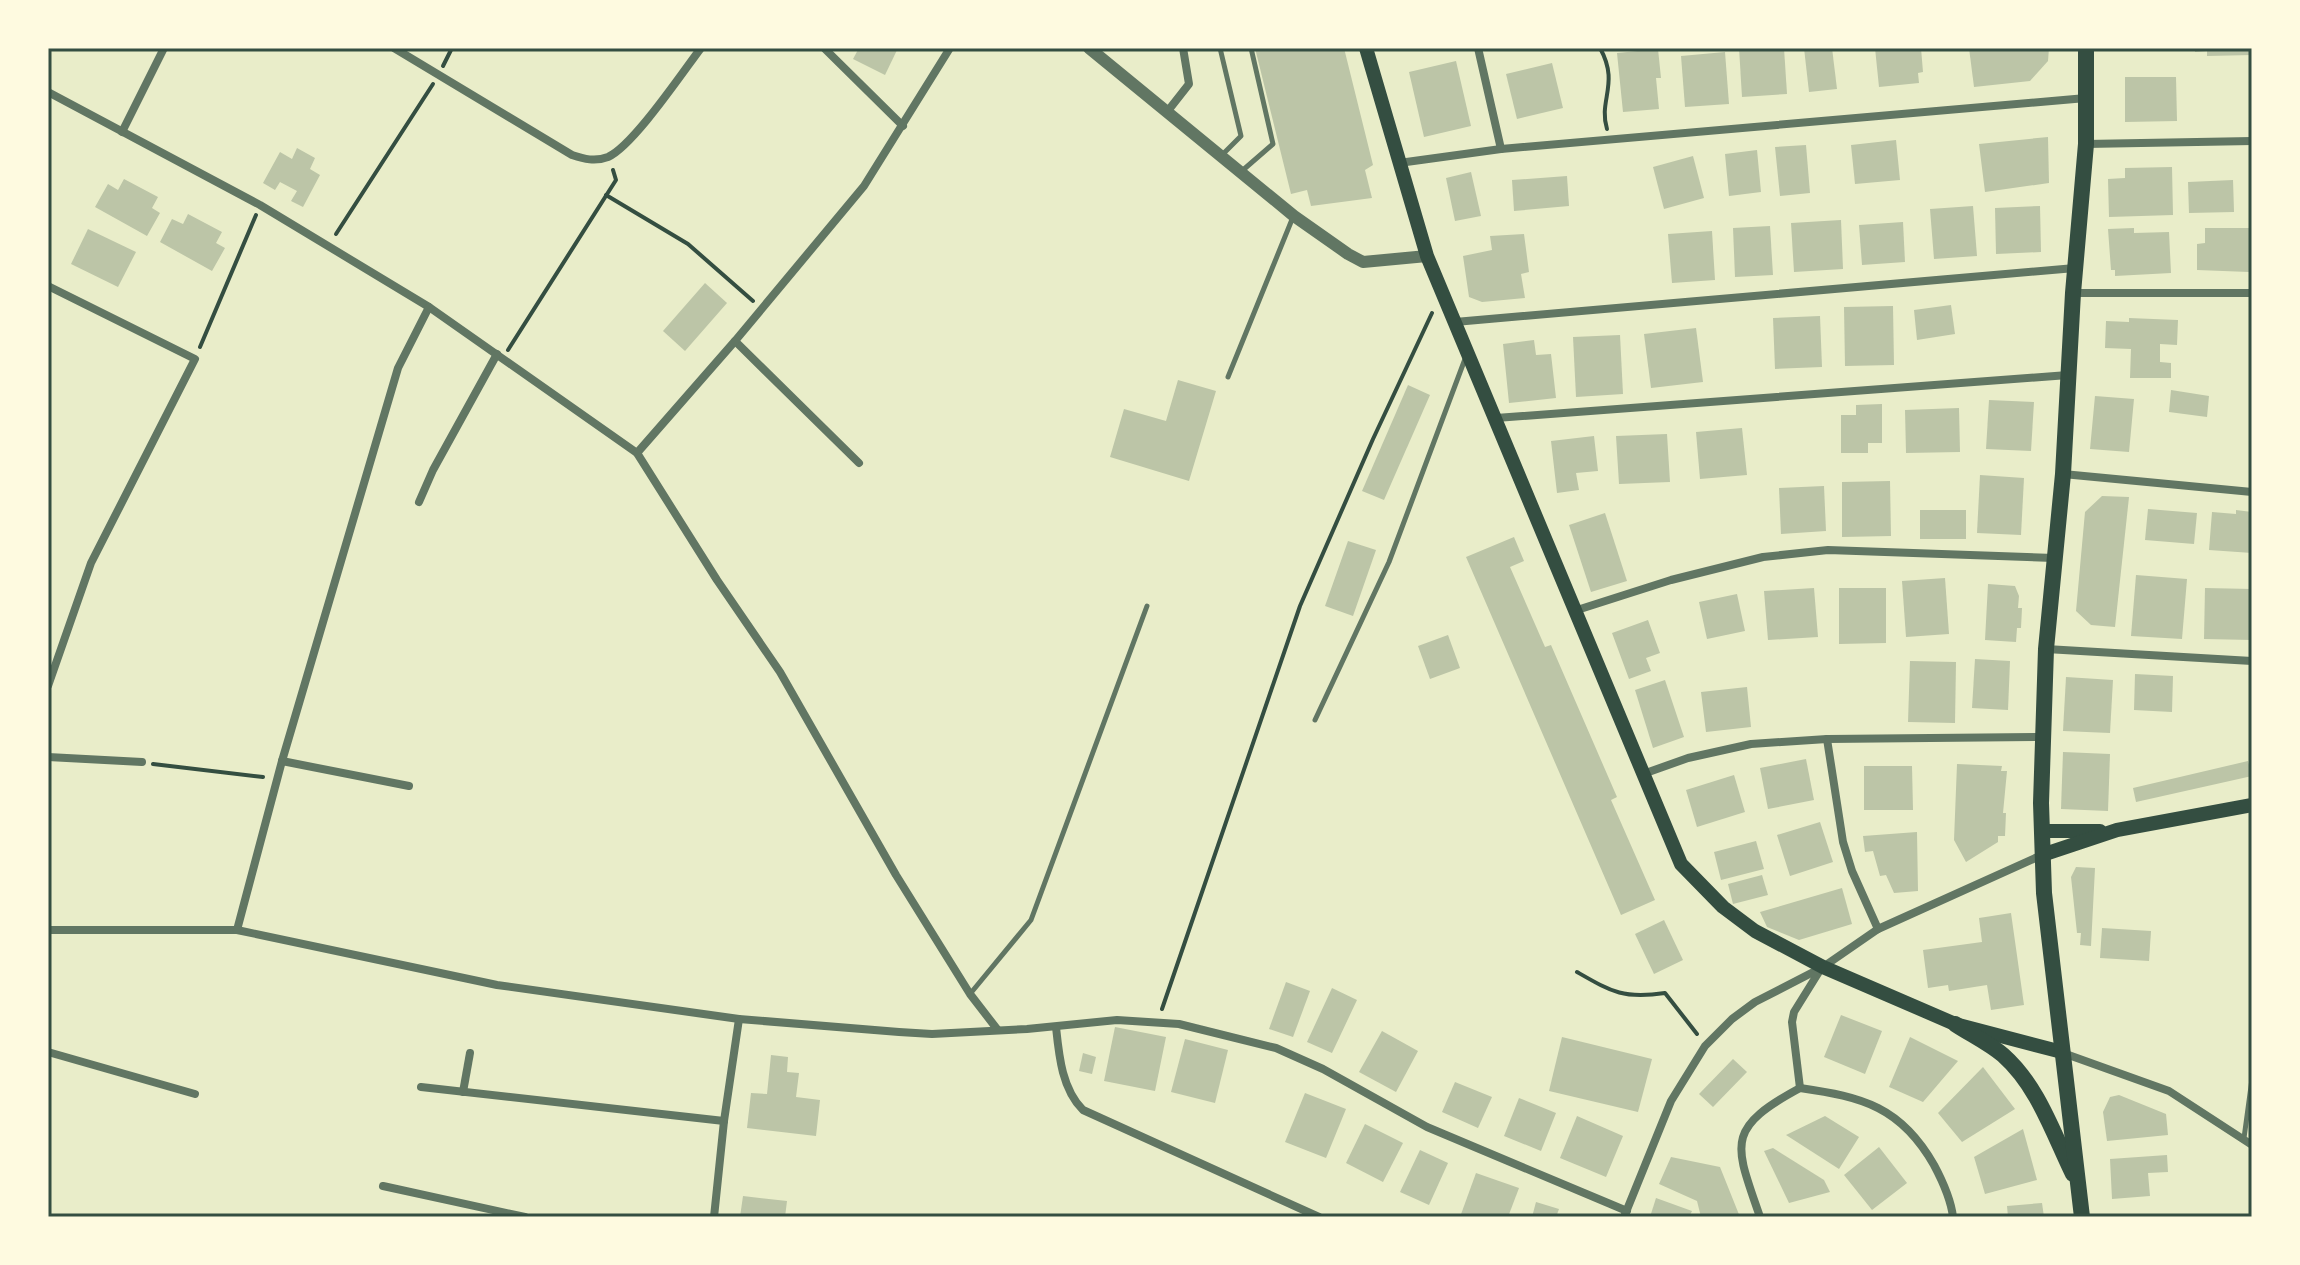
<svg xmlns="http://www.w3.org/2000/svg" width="2300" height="1265" font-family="'Varela Round',sans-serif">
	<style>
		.building { fill: #bcc5a7 }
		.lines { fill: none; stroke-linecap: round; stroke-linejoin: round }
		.path { stroke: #344e41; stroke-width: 4 }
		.service { stroke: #617663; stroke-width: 5 }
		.minor { stroke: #617663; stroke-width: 8 }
		.tertiary { stroke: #617663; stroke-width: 12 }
		.secondary { stroke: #344e41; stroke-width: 14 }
		.primary { stroke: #344e41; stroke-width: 16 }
		.neatline { fill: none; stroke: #344e41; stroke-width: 3 }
	</style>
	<rect width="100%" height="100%" fill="#e9edc9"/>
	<!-- building -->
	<g class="building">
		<polygon points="859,48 898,48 885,75 853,59"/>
		<polygon points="1255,48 1344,48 1373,165 1365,170 1372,198 1311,206 1307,190 1291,194"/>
		<polygon points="1739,48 1784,48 1787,94 1742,97"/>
		<polygon points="1804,48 1832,48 1837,89 1809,92"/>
		<polygon points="1875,48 1921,48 1923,72 1918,73 1919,83 1879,87"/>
		<polygon points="1969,48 2049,48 2048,61 2030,81 1974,87"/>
		<polygon points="2195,48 2252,48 2252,55 2207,56 2207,51 2195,52"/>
		<polygon points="1658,49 1661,78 1656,78 1659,109 1623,112 1617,53"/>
		<polygon points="1725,52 1729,104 1685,107 1681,56"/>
		<polygon points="1456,61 1471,126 1424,137 1409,72"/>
		<polygon points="1552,63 1563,108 1517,119 1506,74"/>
		<polygon points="2125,77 2176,77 2177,121 2125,122"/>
		<polygon points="2048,137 2049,183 1985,192 1979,144"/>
		<polygon points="1896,140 1900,180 1855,184 1851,145"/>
		<polygon points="1806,145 1810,193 1780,196 1775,147"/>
		<polygon points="297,148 315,158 310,169 320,175 303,207 291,201 297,191 280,182 275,190 263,183 280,152 292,159"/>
		<polygon points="1757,150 1761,192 1729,196 1725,154"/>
		<polygon points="1693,156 1704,198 1664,209 1653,167"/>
		<polygon points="2172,167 2173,215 2109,217 2108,179 2125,178 2125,168"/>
		<polygon points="1471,172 1481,216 1455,221 1446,178"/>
		<polygon points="1567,176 1569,206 1514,211 1512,180"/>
		<polygon points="124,179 158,197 152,208 160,213 147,236 95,207 108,184 118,190"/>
		<polygon points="2233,180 2234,212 2189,213 2188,182"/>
		<polygon points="1973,206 1977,256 1934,259 1930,209"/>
		<polygon points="2040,206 2041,252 1996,254 1995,208"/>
		<polygon points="188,214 222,232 216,243 225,248 212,271 160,242 172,219 183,224"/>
		<polygon points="1841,220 1843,269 1794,272 1791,223"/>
		<polygon points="1903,222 1905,262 1862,265 1859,225"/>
		<polygon points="1770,226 1773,275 1735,277 1733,228"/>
		<polygon points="2134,228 2134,233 2169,232 2171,273 2115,276 2115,270 2111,270 2108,229"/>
		<polygon points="2205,228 2252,228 2252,263 2249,263 2249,272 2197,270 2197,244 2205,243"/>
		<polygon points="88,229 136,252 118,287 71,264"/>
		<polygon points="1712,231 1715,280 1672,283 1668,234"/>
		<polygon points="1524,234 1529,272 1521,274 1525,298 1482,302 1469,297 1463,256 1492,250 1490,236"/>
		<polygon points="705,283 727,303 685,351 663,331"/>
		<polygon points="1951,305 1955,334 1917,340 1914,310"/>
		<polygon points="1893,306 1894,365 1845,366 1844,307"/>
		<polygon points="1820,316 1822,367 1775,369 1773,318"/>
		<polygon points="2129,318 2178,320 2177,345 2160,344 2160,362 2171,363 2171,378 2130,378 2131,349 2105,348 2106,321 2129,322"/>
		<polygon points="1696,328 1703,382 1651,388 1644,334"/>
		<polygon points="1620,335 1623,394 1576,397 1573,337"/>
		<polygon points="1534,340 1536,355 1551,354 1556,398 1509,403 1503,344"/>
		<polygon points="1178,380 1216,391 1189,481 1110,457 1124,409 1166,421"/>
		<polygon points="1408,385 1430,395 1384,500 1362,491"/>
		<polygon points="2171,390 2209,396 2207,417 2169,412"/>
		<polygon points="2095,396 2134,399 2129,452 2090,449"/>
		<polygon points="1989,400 2034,402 2031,451 1986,449"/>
		<polygon points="1882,404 1882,443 1868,443 1868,453 1841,453 1841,415 1856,415 1856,405"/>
		<polygon points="1959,408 1960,452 1906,453 1905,410"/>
		<polygon points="1742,428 1747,475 1700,479 1696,432"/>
		<polygon points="1667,434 1670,482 1619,484 1616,436"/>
		<polygon points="1594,436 1598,471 1576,473 1579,490 1557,493 1551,441"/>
		<polygon points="1980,475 2024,478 2021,535 1977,533"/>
		<polygon points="1890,481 1891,536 1842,537 1842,482"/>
		<polygon points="1824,486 1826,531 1781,534 1779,488"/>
		<polygon points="2102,496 2129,497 2115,627 2091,625 2076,611 2085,512"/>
		<polygon points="2148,509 2197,513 2194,544 2145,540"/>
		<rect x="1920" y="510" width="46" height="29"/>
		<polygon points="2236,510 2252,512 2252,553 2209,550 2212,512 2236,514"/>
		<polygon points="1605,513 1627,581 1591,592 1569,525"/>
		<polygon points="1514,537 1524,561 1510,567 1545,647 1551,645 1617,797 1611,800 1655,900 1621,915 1466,557"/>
		<polygon points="1348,541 1376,550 1353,616 1325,606"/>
		<polygon points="2136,575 2187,579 2182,639 2131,636"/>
		<polygon points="1945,578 1949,634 1906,637 1902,581"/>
		<polygon points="1988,584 2015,586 2019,596 2018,608 2022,608 2021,628 2017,628 2016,642 1985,640"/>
		<polygon points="1814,588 1818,637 1768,640 1764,591"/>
		<polygon points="1839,588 1886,588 1886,643 1839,644"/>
		<polygon points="2205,588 2252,589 2252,640 2204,639"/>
		<polygon points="1737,594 1745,631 1707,639 1699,602"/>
		<polygon points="1648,620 1660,653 1646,658 1651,671 1629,679 1612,633"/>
		<polygon points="1448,635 1460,668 1430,679 1418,646"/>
		<polygon points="1975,659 2010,661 2008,710 1972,708"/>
		<polygon points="1910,661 1956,662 1955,723 1908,722"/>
		<polygon points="2135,674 2173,676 2172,712 2134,710"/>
		<polygon points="2066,677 2113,680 2110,733 2063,731"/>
		<polygon points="1665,680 1684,737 1653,748 1635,690"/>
		<polygon points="1747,687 1751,727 1706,732 1701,692"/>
		<polygon points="2063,752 2110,754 2108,811 2061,809"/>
		<polygon points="1806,759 1814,800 1768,809 1760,768"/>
		<polygon points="2248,761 2252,776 2136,802 2133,788"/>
		<polygon points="1957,764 2002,766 2001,771 2007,771 2003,813 2006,813 2005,836 1998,836 1998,842 1966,862 1954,840"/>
		<polygon points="1864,766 1912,766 1913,810 1864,810"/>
		<polygon points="1734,775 1745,812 1697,827 1686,790"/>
		<polygon points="1820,822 1833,862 1790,876 1777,835"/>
		<polygon points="1917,832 1918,891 1894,893 1886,875 1880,876 1873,851 1865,852 1863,836"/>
		<polygon points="1756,841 1764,869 1721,880 1714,852"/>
		<polygon points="2076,867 2095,868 2091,946 2080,945 2081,933 2077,933 2071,877"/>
		<polygon points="1762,875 1768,895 1733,904 1728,884"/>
		<polygon points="1842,888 1852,924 1799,940 1767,927 1760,912"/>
		<polygon points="2011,913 2024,1005 1991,1010 1987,985 1949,991 1948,985 1928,988 1923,950 1982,942 1979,918"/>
		<polygon points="1664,920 1683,960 1654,974 1635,934"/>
		<polygon points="2102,928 2151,931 2149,961 2100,958"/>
		<polygon points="1286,982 1310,991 1293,1037 1269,1029"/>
		<polygon points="1332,988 1357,1000 1332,1053 1307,1042"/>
		<polygon points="1841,1015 1882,1031 1865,1074 1824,1057"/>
		<polygon points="1115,1027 1166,1037 1155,1091 1104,1081"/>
		<polygon points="1382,1031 1418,1051 1396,1092 1359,1072"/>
		<polygon points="1562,1037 1652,1059 1638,1112 1549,1091"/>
		<polygon points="1910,1037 1958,1061 1923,1102 1889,1087"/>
		<polygon points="1185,1039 1228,1050 1215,1103 1171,1092"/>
		<polygon points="1083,1053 1096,1057 1092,1074 1079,1071"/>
		<polygon points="771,1055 788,1057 787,1072 799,1073 796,1097 820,1100 816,1136 747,1128 751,1093 767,1094"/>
		<polygon points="1733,1059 1747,1072 1713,1107 1699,1094"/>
		<polygon points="1983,1067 2015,1109 1962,1142 1938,1113"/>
		<polygon points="1455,1082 1492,1097 1478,1128 1442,1112"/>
		<polygon points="1305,1093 1346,1109 1326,1158 1285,1142"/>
		<polygon points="2119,1095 2166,1114 2168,1135 2107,1141 2103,1112 2110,1097"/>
		<polygon points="1519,1098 1556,1113 1541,1151 1504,1136"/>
		<polygon points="1577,1116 1623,1136 1606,1177 1560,1158"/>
		<polygon points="1825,1116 1859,1137 1839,1169 1786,1135"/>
		<polygon points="1365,1124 1403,1143 1383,1182 1346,1163"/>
		<polygon points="2023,1129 2037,1180 1985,1194 1974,1157"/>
		<polygon points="1879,1147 1907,1183 1872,1210 1844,1175"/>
		<polygon points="1773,1148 1824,1180 1830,1192 1789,1203 1764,1151"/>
		<polygon points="1420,1150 1448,1163 1429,1205 1400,1192"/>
		<polygon points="2167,1155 2168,1172 2148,1173 2150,1196 2112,1199 2110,1159"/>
		<polygon points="1671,1157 1720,1167 1740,1217 1701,1217 1697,1201 1659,1184"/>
		<polygon points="1476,1173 1519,1188 1508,1217 1460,1217"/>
		<polygon points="743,1196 787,1201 785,1217 740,1217"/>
		<polygon points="1656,1198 1692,1211 1689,1217 1650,1217"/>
		<polygon points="1536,1202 1559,1209 1556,1217 1532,1217"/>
		<polygon points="2042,1203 2044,1217 2008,1217 2007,1206"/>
	</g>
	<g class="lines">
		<!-- path -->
		<g class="path">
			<path d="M 1600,48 C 1620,84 1598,100 1607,129"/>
			<polyline points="443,66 452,48"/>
			<polyline points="606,195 688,244 753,301"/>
			<polyline points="336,234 433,84"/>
			<polyline points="200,347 256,215"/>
			<polyline points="508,350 616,180 613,170"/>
			<polyline points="153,764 263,777"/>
			<path d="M 1577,972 C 1612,992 1623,999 1665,993 L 1697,1034"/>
			<polyline points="1162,1009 1300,606 1373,439 1432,313"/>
		</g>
		<!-- service -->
		<g class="service">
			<polyline points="1220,48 1241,136 1222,155"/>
			<polyline points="1243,170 1273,144 1251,48"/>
			<polyline points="1228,377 1293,217"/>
			<polyline points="1315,720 1389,562 1465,359"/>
			<polyline points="970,994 1031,920 1147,606"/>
			<polyline points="2244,1138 2252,1079"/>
		</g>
		<!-- minor -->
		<g class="minor">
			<path d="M 394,48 L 572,155 C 584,159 595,162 608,157 C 633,146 682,73 701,48"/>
			<polyline points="824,48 903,126"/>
			<polyline points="1478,48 1501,149"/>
			<polyline points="48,92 260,205 429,307 637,453 717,580 780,672 896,875 970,994 997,1029"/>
			<polyline points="1167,112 1189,84 1183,48"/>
			<polyline points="122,132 164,48"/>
			<polyline points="2086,144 2252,141"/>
			<polyline points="1399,163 1501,149 2086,98"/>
			<polyline points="48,286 195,359 91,563 48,686"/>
			<polyline points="2073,293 2252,293"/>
			<polyline points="1455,322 2075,268"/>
			<polyline points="735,341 859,463"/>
			<polyline points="1496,418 2068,375"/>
			<polyline points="637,453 735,341 864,186 950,48"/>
			<polyline points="2063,474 2252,492"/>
			<polyline points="419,502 433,470 497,354"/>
			<polyline points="1574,611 1671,580 1763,557 1828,550 2054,558"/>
			<polyline points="2046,649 2252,661"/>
			<polyline points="1827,739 1843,842 1852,871 1878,929"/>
			<polyline points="48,757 142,762"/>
			<polyline points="282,761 409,786"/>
			<polyline points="1643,774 1688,758 1751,744 1827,739 2042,737"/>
			<polyline points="48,930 237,930 497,985 739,1019 899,1032 932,1034 1027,1029 1117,1020 1179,1024 1276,1048 1323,1069 1427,1127 1627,1211"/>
			<polyline points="237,930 282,761 398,368 429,307"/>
			<path d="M 1056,1027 C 1059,1056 1062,1089 1083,1110 L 1319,1217"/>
			<polyline points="48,1052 195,1094"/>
			<polyline points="2063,1053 2169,1091 2252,1145"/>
			<polyline points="421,1087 724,1121"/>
			<path d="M 1800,1088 C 1863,1097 1901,1107 1934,1165 C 1942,1180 1951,1200 1953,1217"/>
			<polyline points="1800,1088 1792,1022 1794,1012 1822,967"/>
			<polyline points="463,1092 470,1053"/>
			<polyline points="383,1186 525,1217"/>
			<polyline points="714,1217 724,1121 739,1019"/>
			<polyline points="1624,1217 1671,1101 1705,1046 1732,1019 1755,1002 1823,967 1878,929 2042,855"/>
			<path d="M 1760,1217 C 1735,1144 1724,1129 1800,1088"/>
		</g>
		<!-- tertiary -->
		<polyline class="tertiary" points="1089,48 1294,216 1348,254 1363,262 1427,256"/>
		<!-- secondary -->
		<g class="secondary">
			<polyline points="1366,48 1427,256 1681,864 1723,907 1755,931 1823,967 1955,1024 2062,1052"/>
			<polyline points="2042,831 2100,831"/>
			<polyline points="2042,855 2117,830 2252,805"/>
		</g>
		<!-- primary -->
		<g class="primary">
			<path d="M 1955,1024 C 1970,1034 1989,1043 2003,1055 C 2038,1086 2053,1133 2073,1174"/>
			<polyline points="2082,1217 2044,893 2041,803 2046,649 2063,474 2073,293 2086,144 2086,48"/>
		</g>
	</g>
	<!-- border -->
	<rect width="2300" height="1265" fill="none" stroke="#fefae0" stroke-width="100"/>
	<rect x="50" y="50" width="2200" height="1165" class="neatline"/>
</svg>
